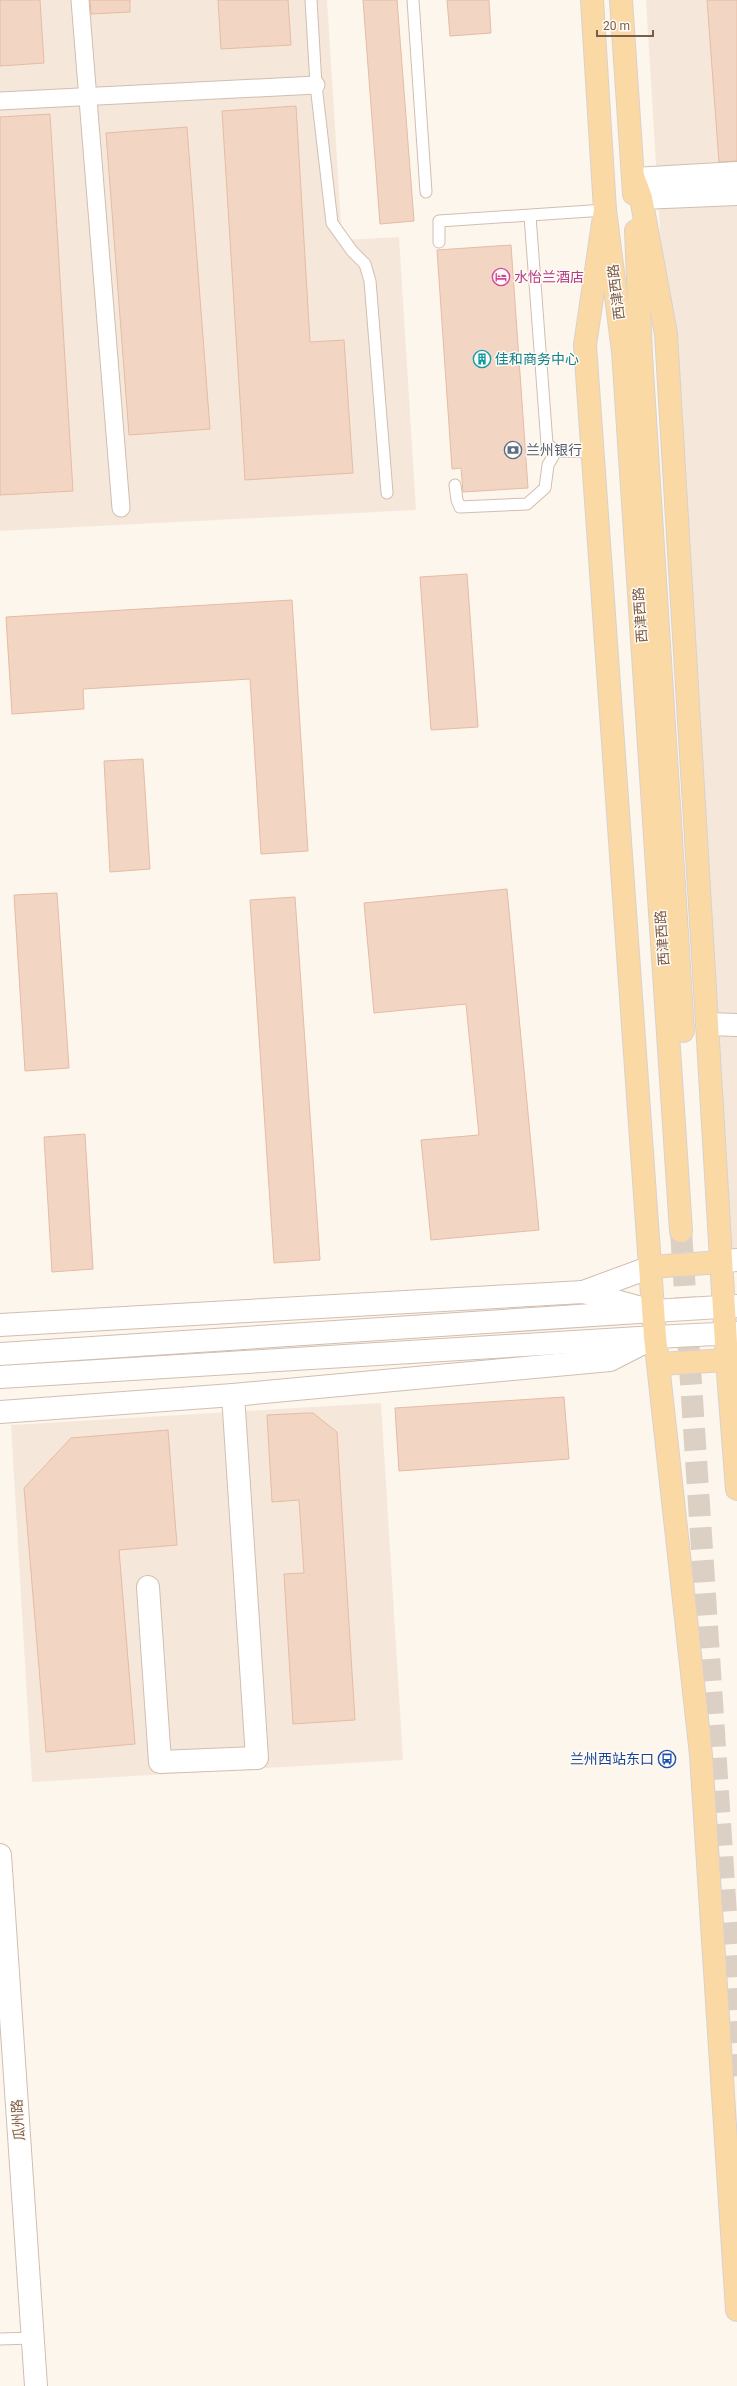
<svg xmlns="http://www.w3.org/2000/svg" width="737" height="2386" font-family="Roboto,'Noto Sans SC',sans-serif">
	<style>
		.residential { fill: #f5e8da }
		.building { fill: #f3d5c3; stroke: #e6bba3 }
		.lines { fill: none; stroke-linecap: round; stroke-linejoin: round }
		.primary-tunnel { stroke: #dcd0c4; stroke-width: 22; stroke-dasharray: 22 11; stroke-linecap: butt }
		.service-casing { stroke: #d1beb0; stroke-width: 13 }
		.pedestrian-casing { stroke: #d1beb0; stroke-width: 19 }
		.minor-casing { stroke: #d1beb0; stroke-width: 24 }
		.tertiary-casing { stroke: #d1beb0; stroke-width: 24 }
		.secondary-casing { stroke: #d6c0b0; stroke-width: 24 }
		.primary-casing { stroke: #dad1cd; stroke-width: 24 }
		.service { stroke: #fff; stroke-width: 11 }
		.pedestrian { stroke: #fff; stroke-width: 17 }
		.minor { stroke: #fff; stroke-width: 22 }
		.tertiary { stroke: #fff; stroke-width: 22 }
		.secondary { stroke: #fff; stroke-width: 22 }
		.primary { stroke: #fbd9a5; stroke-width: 22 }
		.labels { text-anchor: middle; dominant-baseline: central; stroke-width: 3; stroke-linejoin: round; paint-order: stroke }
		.hotel-label { font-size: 14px; fill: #b23c85; stroke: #fffaf3; text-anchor: start }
		.street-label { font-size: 14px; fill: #7a5c4d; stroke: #fffaf3 }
		.culture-label { font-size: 14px; fill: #0d838f; stroke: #fffaf3; text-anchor: start }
		.service-label { font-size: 14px; fill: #4e5e75; stroke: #fffaf3; text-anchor: start }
		.transit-label { font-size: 14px; fill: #164399; stroke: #fffaf3; text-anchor: end }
	</style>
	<rect width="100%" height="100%" fill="#fdf6ec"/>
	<!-- residential -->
	<g class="residential">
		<polygon points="0,0 327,0 342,240 399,237 416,510 0,531"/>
		<polygon points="646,0 737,0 737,1250 722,1251"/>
		<polygon points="381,1403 403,1760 32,1782 11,1425"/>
	</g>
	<!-- building -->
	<g class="building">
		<polygon points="0,0 40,0 44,63 0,66"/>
		<polygon points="90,0 130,0 130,12 91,14"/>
		<polygon points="218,0 288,0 291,45 221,49"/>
		<polygon points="363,0 397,0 414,221 380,224"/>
		<polygon points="447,0 489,0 491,33 450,36"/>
		<polygon points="707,0 737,0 737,161 719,162"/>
		<polygon points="296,106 310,342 344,340 353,473 245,480 222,111"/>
		<polygon points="50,114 73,491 0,495 0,117"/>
		<polygon points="187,127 210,429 129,435 106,133"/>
		<polygon points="511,245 528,488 463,492 461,468 452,469 437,250"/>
		<polygon points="467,574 478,727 431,730 420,577"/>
		<polygon points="292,600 308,851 261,854 250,679 83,689 84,709 12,714 6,617"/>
		<polygon points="143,759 150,869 110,872 104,761"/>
		<polygon points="507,889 539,1230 431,1240 421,1140 479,1135 466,1004 374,1013 364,903"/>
		<polygon points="57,893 69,1068 25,1071 14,895"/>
		<polygon points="295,897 320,1260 274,1263 250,900"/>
		<polygon points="85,1134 93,1269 52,1272 44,1137"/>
		<polygon points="564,1397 569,1459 399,1471 395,1408"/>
		<polygon points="307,1413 313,1413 337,1432 355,1720 293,1724 284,1574 304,1573 299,1500 272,1502 267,1415"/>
		<polygon points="168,1430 177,1545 119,1550 135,1744 46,1752 24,1488 71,1438"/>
	</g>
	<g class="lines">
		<!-- primary-tunnel -->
		<polyline class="primary-tunnel" points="681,1231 737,2081"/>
		<defs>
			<g id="service">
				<polyline points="311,0 316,85 332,223 352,251 365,264 370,281 387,493"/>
				<polyline points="413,0 426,192"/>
				<polyline points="530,216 547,444 556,451 593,452"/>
				<polyline points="439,242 439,221 605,210"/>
				<polyline points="455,485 457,500 460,507 527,504 545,488 548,465 556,451"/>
				<polyline points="0,2339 33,2338"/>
			</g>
			<g id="pedestrian">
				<polyline points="80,0 121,508"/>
				<polyline points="0,101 316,85"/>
			</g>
			<g id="minor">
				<polyline points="634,179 737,173"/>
				<polyline points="641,198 737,194"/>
				<polyline points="707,1024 737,1025"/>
				<polyline points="583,1292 651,1267"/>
				<polyline points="0,1325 583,1292 649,1310"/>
				<polyline points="0,1412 233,1395 610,1360 655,1337"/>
				<polyline points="148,1587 160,1762 257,1758 233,1395"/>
			</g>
			<g id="tertiary">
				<polyline points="0,1354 654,1311"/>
				<polyline points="0,1377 655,1337"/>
				<polyline points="0,1855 36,2386"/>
			</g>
			<g id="secondary">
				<polyline points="721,1262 737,1260"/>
				<polyline points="654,1311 737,1306"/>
				<polyline points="655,1337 737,1333"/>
			</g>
			<g id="primary">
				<polyline points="592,0 605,210 623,351 681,1231"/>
				<polyline points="621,0 634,194"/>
				<polyline points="634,179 641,198 666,334 727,1360 737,1489"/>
				<polyline points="605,210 585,345 655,1337 701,1755 737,2310"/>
				<polyline points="636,231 641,354 683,1031"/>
				<polyline points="651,1267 721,1262"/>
				<polyline points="659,1364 727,1360"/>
			</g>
		</defs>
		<!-- service casing -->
		<use href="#service" class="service-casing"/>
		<!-- pedestrian casing -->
		<use href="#pedestrian" class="pedestrian-casing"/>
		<!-- minor casing -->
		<use href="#minor" class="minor-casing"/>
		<!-- tertiary casing -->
		<use href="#tertiary" class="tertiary-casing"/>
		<!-- secondary casing -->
		<use href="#secondary" class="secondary-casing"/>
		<!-- primary casing -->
		<use href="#primary" class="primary-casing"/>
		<!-- service -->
		<use href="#service" class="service"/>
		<!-- pedestrian -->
		<use href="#pedestrian" class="pedestrian"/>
		<!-- minor -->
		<use href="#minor" class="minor"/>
		<!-- tertiary -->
		<use href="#tertiary" class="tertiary"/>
		<!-- secondary -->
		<use href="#secondary" class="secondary"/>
		<!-- primary -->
		<use href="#primary" class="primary"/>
	</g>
	<!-- icons -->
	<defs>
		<symbol id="hotel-ring" viewBox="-11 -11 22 22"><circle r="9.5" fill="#fffaf3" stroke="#d1479c" stroke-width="1.5"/><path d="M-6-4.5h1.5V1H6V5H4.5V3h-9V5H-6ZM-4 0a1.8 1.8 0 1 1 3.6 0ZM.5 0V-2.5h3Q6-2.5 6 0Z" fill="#d1479c"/></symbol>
		<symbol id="building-ring" viewBox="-11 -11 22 22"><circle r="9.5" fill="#fffaf3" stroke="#0f9aa8" stroke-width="1.5"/><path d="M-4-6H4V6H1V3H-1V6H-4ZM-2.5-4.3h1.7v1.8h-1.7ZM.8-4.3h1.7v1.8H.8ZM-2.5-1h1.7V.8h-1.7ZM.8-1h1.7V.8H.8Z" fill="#0f9aa8"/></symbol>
		<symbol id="bank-ring" viewBox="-11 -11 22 22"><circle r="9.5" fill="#fffaf3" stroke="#5c6f8a" stroke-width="1.5"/><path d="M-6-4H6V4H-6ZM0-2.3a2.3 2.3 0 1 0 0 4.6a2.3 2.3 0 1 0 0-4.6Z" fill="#5c6f8a"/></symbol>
		<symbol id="bus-ring" viewBox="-11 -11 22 22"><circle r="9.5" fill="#fffaf3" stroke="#1a4fb4" stroke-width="1.5"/><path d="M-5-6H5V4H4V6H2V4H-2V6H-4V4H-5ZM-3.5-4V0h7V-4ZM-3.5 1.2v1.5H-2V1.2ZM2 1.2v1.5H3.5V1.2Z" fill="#1a4fb4"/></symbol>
	</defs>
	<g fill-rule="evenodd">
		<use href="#hotel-ring" x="491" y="267" width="20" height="20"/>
		<use href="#building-ring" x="472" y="349" width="20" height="20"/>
		<use href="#bank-ring" x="503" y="440" width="20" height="20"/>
		<use href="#bus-ring" x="657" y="1749" width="20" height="20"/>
	</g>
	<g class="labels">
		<!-- hotel labels -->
		<g class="hotel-label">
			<text x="514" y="277">水怡兰酒店</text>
		</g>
		<!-- street labels -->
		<g class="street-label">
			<text transform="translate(616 292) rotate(-97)">西津西路</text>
			<text transform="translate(640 615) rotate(-94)">西津西路</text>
			<text transform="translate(662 938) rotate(-94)">西津西路</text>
			<text transform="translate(18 2120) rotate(-94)">瓜州路</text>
		</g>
		<!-- culture labels -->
		<g class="culture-label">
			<text x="495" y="359">佳和商务中心</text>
		</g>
		<!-- service labels -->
		<g class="service-label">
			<text x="526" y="450">兰州银行</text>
		</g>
		<!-- transit labels -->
		<g class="transit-label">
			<text x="654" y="1759">兰州西站东口</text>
		</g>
	</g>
	<!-- scale -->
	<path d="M597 30v6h56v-6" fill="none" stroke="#7a5c4d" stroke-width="2"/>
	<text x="603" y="30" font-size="12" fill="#7a5c4d" stroke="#fffaf3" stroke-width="3" paint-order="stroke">20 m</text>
</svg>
